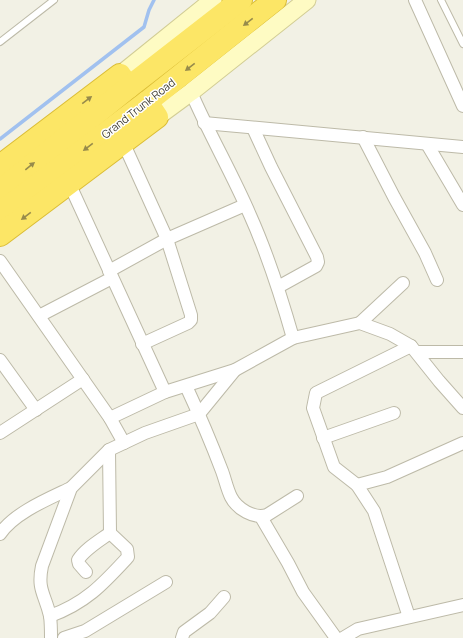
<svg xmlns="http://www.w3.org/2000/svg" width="463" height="638" font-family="Manrope,sans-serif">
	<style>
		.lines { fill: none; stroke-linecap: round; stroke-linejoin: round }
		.stream { stroke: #a1c1ef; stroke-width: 3.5 }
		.lane-casing { stroke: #bdbaa8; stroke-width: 8 }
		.street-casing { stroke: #bdbaa8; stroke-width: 14 }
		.secondary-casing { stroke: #d2cd95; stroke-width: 19 }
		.highway-casing { stroke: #dbbd36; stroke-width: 24 }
		.lane { stroke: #fff; stroke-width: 6 }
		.street { stroke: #fff; stroke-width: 12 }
		.secondary { stroke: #fefbc3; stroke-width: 17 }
		.highway { stroke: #fce666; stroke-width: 22 }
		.oneway { fill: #978b4b }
		.labels { text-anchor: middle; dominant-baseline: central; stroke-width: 3; stroke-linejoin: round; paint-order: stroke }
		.street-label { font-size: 11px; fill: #444135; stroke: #fff }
	</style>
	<rect width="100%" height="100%" fill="#f2f1e5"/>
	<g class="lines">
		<!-- stream -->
		<polyline class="stream" points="0,139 144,27 149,10 154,0"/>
		<defs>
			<g id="lane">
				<polyline points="441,0 463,44"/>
				<polyline points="0,42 54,0"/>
			</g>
			<g id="street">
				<polyline points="415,0 463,106"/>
				<path d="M 191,92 C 209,134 232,173 250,215 C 268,255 281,296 293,338"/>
				<polyline points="204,123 463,147"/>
				<polyline points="253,128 271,167 317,257 318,262 316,266 278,287"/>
				<polyline points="363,137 394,197 425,253 437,280"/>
				<polyline points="123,142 167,239 191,315 191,320 188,323 142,344"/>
				<polyline points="427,144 463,205"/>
				<polyline points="69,183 165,392"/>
				<polyline points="0,261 110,418 124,443"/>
				<polyline points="109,271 167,239 245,205"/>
				<polyline points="39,316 112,278"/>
				<polyline points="360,323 403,283"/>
				<polyline points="417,352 463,352"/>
				<polyline points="0,360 36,410"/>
				<path d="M 186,386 C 199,414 211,442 222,471 C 225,479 227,489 231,497 C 237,509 254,519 267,515 L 297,496"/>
				<polyline points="110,418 165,392 235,370 293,338 360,323 390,334 411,346 439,381 463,408"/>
				<polyline points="0,433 83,379"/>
				<polyline points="323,438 394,413"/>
				<polyline points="357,485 387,477 463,443"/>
				<polyline points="261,517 288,563 303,592 336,638"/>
				<path d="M 0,534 C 14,513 48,499 71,488"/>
				<path d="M 86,572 L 79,564 L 78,560 C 85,549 99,541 110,533"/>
				<path d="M 50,616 C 86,603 103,584 128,557 L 127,549 L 110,533 L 109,450"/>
				<polyline points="409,617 374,511 357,485 334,467 313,408 316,393 411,346"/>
				<path d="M 51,638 C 51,631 51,623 50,616 C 45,594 37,590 42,566 L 71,488 L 109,450 L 145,433 L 199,414 L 235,370"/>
				<polyline points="64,638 85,631 166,582"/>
				<polyline points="182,638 184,632 210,613 224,597"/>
				<polyline points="343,638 358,629 463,605"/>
			</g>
			<g id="secondary">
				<polyline points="120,75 213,0"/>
				<polyline points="157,117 191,92 307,0"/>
			</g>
			<g id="highway">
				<polyline points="0,166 120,75 129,87"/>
				<polyline points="0,191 129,87 241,0"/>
				<polyline points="0,213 147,102 275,0"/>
				<polyline points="0,235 157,117 147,102"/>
			</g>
		</defs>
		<!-- lane casing -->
		<use href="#lane" class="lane-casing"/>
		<!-- street casing -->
		<use href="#street" class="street-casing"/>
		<!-- secondary casing -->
		<use href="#secondary" class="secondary-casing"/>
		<!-- highway casing -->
		<use href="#highway" class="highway-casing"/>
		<!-- lane -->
		<use href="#lane" class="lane"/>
		<!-- street -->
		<use href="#street" class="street"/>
		<!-- secondary -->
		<use href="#secondary" class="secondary"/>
		<!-- highway -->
		<use href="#highway" class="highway"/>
	</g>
	<!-- one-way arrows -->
	<defs><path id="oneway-solid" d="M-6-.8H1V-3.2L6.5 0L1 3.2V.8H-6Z"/></defs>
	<g class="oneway">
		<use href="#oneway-solid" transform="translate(248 22) rotate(142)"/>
		<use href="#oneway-solid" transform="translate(190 67) rotate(142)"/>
		<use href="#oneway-solid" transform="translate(87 100) rotate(-37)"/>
		<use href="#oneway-solid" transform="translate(88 147) rotate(143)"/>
		<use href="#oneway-solid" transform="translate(30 166) rotate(-39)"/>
		<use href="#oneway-solid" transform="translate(26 216) rotate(143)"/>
	</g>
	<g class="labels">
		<!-- street labels -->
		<g class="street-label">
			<text transform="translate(138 108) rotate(-38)">Grand Trunk Road</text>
		</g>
	</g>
</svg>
